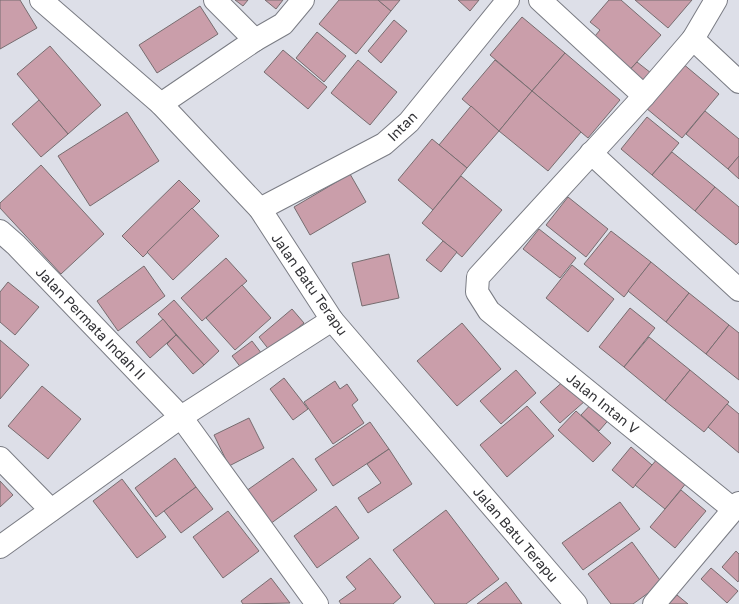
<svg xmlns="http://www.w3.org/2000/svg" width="739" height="604" font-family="'Golos Text',sans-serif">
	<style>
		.building { fill: #ca9eaa; stroke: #776d70 }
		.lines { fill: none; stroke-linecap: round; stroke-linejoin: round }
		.minor-casing { stroke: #7a7c84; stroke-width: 24 }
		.minor { stroke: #fff; stroke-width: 22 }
		.labels { text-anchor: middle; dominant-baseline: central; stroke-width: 4; stroke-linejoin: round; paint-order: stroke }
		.street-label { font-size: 14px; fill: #323236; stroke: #fff }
	</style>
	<rect width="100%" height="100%" fill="#dddfe8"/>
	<!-- building -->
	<g class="building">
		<polygon points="0,0 20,0 37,28 0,49"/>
		<polygon points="235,0 248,0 243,6"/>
		<polygon points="265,0 283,0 276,9"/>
		<polygon points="339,0 378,0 391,11 356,54 319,24"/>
		<polygon points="378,0 400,0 391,11"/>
		<polygon points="458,0 479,0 470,11"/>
		<polygon points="609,0 621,0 661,35 626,74 590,42 600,30 590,22"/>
		<polygon points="635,0 692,0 668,28"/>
		<polygon points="200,6 218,34 157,73 139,45"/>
		<polygon points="522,17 565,53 532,91 490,55"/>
		<polygon points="394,20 407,31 381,63 368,51"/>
		<polygon points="317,32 346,56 324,82 296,58"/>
		<polygon points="50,46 101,105 68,134 17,74"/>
		<polygon points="283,50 327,87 308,109 264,72"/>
		<polygon points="565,53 620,100 588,138 532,91"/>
		<polygon points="358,60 397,92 370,125 331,93"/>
		<polygon points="495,60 532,91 499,131 462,99"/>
		<polygon points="637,62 651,73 640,86 626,74"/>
		<polygon points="682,63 719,94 682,138 646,108"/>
		<polygon points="532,91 581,132 548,171 499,131"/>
		<polygon points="39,100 68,134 41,157 12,124"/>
		<polygon points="471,106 499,131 467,168 439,145"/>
		<polygon points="705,111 739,139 739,156 728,169 686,134"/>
		<polygon points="127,112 159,161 90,206 58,156"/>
		<polygon points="647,117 679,143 652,175 621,149"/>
		<polygon points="432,139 467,168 433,210 398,180"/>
		<polygon points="672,152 715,187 695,211 652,175"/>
		<polygon points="739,156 739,179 728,169"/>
		<polygon points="41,165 104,234 61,274 0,208 0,203"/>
		<polygon points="350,174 366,202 310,235 294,207"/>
		<polygon points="461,176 502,210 462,257 422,223"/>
		<polygon points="179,180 200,201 143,257 122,236"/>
		<polygon points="715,187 739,207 739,242 736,245 695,211"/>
		<polygon points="568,197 608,229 586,257 546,225"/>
		<polygon points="192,208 219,236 173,280 147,252"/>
		<polygon points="539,229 576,258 560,278 523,249"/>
		<polygon points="611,231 651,262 624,297 584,264"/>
		<polygon points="443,241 457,252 441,272 426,260"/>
		<polygon points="389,254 399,298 362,306 352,263"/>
		<polygon points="226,258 247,281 202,321 181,298"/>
		<polygon points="651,262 689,293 666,322 628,291"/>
		<polygon points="572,265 614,299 588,332 546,298"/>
		<polygon points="144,266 165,296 118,331 97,301"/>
		<polygon points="8,282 39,307 15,335 0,322 0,292"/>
		<polygon points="242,285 271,318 235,350 206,318"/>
		<polygon points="689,293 729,325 706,354 666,322"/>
		<polygon points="174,300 219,351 204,365 158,314"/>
		<polygon points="630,308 655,328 624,367 599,347"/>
		<polygon points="292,309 304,323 270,351 259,337"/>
		<polygon points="163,319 176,335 150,358 136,342"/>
		<polygon points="462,323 501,369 457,406 417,361"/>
		<polygon points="729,325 739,333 739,380 706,354"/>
		<polygon points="176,335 204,365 193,374 167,344"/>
		<polygon points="649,337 690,370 665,401 624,367"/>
		<polygon points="0,340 29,365 0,399"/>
		<polygon points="252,341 262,354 242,369 232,356"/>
		<polygon points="516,370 536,393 501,424 480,401"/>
		<polygon points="690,370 729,402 704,432 665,401"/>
		<polygon points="284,378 308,409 293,420 270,389"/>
		<polygon points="566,379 585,401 560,423 540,402"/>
		<polygon points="335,381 340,389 347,384 358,400 352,405 364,423 333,444 304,402"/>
		<polygon points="42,386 81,419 48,459 8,426"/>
		<polygon points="595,400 612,416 599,431 581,415"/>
		<polygon points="727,404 739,414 739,453 708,427"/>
		<polygon points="527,406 554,436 507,477 480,445"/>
		<polygon points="576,411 611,443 593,462 558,430"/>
		<polygon points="249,418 264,448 229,466 214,435"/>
		<polygon points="370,422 389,449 333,486 315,459"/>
		<polygon points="631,447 652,465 633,488 612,470"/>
		<polygon points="389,449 412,484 368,513 358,498 381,483 367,464"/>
		<polygon points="175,458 196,487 156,517 135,488"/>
		<polygon points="293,458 317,490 270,524 246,491"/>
		<polygon points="658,458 687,482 665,509 635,485"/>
		<polygon points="122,479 166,537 137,558 93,501"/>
		<polygon points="0,481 13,495 0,507"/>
		<polygon points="196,487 213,509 181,533 164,511"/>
		<polygon points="681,490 706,511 675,548 650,527"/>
		<polygon points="620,502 640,529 583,570 562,543"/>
		<polygon points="336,506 359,538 317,568 294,536"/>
		<polygon points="446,510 499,579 466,604 435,604 393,550"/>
		<polygon points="228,511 259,551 223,578 193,537"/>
		<polygon points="632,542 662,583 633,604 611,604 588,574"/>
		<polygon points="736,551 739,554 739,580 738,582 722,567"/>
		<polygon points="370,558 401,597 393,604 341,604 339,601 356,589 346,577"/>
		<polygon points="711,568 738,591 727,603 701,579"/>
		<polygon points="271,578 290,603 243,604 241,601"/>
		<polygon points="506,582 522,604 477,604"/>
		<polygon points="677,595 688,604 669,604"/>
	</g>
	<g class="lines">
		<defs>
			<g id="minor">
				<polyline points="41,0 161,104 260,209 332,320 576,604"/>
				<polyline points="215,0 255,40"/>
				<polyline points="540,0 644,96"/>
				<polyline points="716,0 693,39 644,96 478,277 477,292 489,311 733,509"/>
				<polyline points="693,39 739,82"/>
				<polyline points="161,104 255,40 283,24 303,0"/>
				<polyline points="591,153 739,290"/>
				<polyline points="260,209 384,144 409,122 508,0"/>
				<polyline points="0,231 16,245 181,417 317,604"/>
				<polyline points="0,458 51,510"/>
				<polyline points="0,547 181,417 332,320"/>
				<polyline points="654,604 739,503"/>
			</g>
		</defs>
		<!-- minor casing -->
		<use href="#minor" class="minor-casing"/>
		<!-- minor -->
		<use href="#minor" class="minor"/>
	</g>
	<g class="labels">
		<!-- street labels -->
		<g class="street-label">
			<text transform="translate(402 126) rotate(-45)">Intan</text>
			<text transform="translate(310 284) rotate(55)">Jalan Batu Terapu</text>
			<text transform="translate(91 323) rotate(46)">Jalan Permata Indah II</text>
			<text transform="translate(603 403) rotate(39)">Jalan Intan V</text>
			<text transform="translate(516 534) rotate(49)">Jalan Batu Terapu</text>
		</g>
	</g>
</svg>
